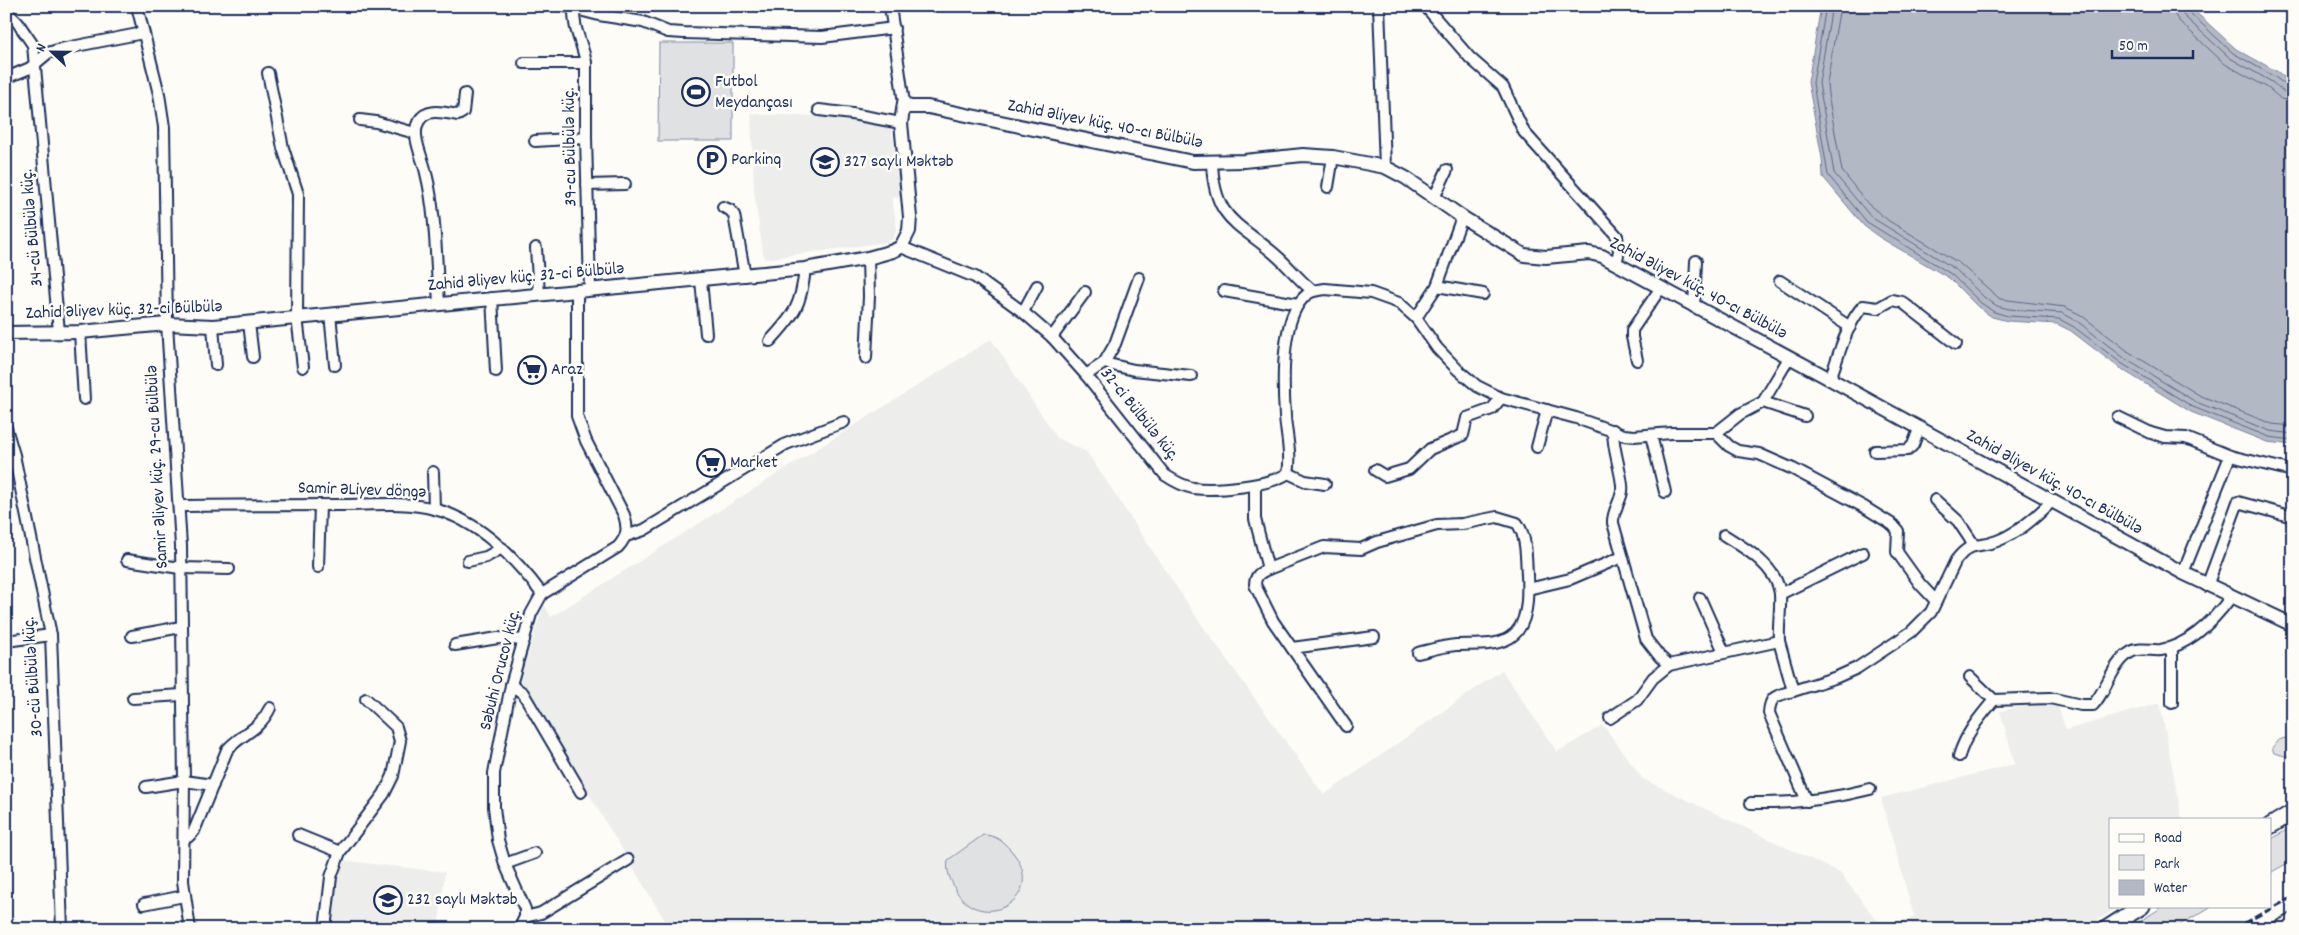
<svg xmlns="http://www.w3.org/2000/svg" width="2299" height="935" font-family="Dekko,sans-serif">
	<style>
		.built { fill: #edeeec }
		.green { fill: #e0e1e3; stroke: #7e88a0 }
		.water { fill: #b3b8c5; stroke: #76819c }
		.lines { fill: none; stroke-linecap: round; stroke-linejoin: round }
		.shore { stroke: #586687; stroke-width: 1 }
		.minor-casing { stroke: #1b2f5e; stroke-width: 14 }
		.tertiary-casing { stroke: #1b2f5e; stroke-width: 16 }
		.secondary-casing { stroke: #1b2f5e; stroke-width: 19 }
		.minor { stroke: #fdfcf7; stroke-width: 10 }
		.tertiary { stroke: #fdfcf7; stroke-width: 12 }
		.secondary { stroke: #fdfcf7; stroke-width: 15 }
		.rail { stroke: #1b2f5e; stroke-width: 3; stroke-dasharray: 8 4; stroke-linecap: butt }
		.labels { text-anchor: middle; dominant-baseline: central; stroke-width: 5; stroke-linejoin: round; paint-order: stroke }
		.poi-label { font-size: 18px; fill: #1b2f5e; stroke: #fdfcf7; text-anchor: start }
		.street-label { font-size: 18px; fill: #1b2f5e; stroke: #fdfcf7 }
	</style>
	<rect width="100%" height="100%" fill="#fdfcf7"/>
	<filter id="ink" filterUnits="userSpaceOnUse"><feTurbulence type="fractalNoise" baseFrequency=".02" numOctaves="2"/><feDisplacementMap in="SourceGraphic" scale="10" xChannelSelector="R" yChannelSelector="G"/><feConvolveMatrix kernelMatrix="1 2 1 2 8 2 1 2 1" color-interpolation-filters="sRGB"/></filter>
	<g filter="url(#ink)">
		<!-- built -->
		<g class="built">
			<polygon points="751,114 858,117 891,124 901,197 892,198 897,228 893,239 887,242 764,259 754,192"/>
			<polygon points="991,339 1057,438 1087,452 1195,615 1324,795 1502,670 1557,752 1603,725 1643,779 1840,873 1883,928 1914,917 1881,798 2015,764 2000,711 2041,702 2058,707 2066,730 2160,703 2182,819 2110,819 2110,906 2121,906 2082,929 670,929 520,680 544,604 551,617"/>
			<polygon points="346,861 445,872 438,929 331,929 337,870"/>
		</g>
		<!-- green -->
		<g class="green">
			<polygon points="659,43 733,43 733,141 658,141"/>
			<polygon points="2293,736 2293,785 2292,758 2274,753 2272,748 2278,740"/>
			<polygon points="2293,826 2293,860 2270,873 2270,840"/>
			<path d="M 983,835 C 997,835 1005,843 1014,854 C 1048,899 980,935 955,889 C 950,878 946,872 948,860 Z"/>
			<polygon points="2164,906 2212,906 2173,929 2128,929"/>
		</g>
		<!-- water -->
		<polygon class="water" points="1821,6 2189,6 2236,49 2278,72 2292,84 2293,445 2267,442 2191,412 2118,367 2071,331 2057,324 2008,321 1992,317 1978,307 1949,278 1879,237 1864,226 1823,177 1822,158 1808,82"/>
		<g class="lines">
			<!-- shore -->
			<g class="shore">
				<polyline points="1826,6 1813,83 1828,175 1867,222 1951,274 1981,303 1994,312 2008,316 2059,319 2074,327 2121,363 2193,407 2269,437 2293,440"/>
				<polyline points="1832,6 1819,83 1834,173 1871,217 1955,269 1985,298 1997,306 2009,309 2062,313 2077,321 2124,358 2196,402 2270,431 2293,434"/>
				<polyline points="1840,6 1827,83 1828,94 1842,171 1868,204 1889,221 1959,263 2000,299 2065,307 2081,315 2129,352 2199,395 2272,424 2293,426"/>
				<polyline points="2173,6 2174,14 2179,21 2225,64 2268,88 2281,99 2293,102"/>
				<polyline points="2181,6 2184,16 2230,58 2272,82 2285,93 2293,95"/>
				<polyline points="2187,6 2189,12 2233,53 2275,77 2288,87 2293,88"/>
			</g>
			<defs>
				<g id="minor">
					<polyline points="137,6 159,94 164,127 167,324 181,546 184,781 183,881 190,929"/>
					<polyline points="564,6 599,15 643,22 668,32 684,33 822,37 894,28"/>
					<path d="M 574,6 C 573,32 582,40 586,63 L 586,138 L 590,289"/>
					<polyline points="890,6 904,103"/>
					<polyline points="1379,6 1385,167"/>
					<polyline points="1425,6 1470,58 1503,87 1524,132 1617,236 1619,251 1616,264"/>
					<polyline points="6,11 18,23 33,45 59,332"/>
					<polyline points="524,63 586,63"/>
					<polyline points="268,73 283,148 298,194 297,317 303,367"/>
					<polyline points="6,78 30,68 48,53 61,49 143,33"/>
					<polyline points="819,110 852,114 901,123"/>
					<polyline points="360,120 376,122 415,133"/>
					<polyline points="535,141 586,138"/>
					<path d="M 1212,162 C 1214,223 1241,223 1279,258 C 1291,269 1300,281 1313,291 L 1325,289 L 1371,293 L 1399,303 L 1416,318 L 1437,348 L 1458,370 L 1477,386 L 1501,398 L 1576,418 L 1624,435 L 1634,436 L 1672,433 L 1716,433 L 1740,414 L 1763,402 L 1789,358"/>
					<polyline points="587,185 625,184"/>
					<polyline points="1328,187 1333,157"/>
					<polyline points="1434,198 1447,170"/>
					<polyline points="723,207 730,210 734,215 745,276"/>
					<path d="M 901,247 L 975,277 L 1023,312 L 1052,337 L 1086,375 L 1165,475 C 1174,481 1183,486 1193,488 C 1215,491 1271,486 1288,473 C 1292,455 1286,434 1285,416 C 1283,385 1279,306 1313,291"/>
					<polyline points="536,248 539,294"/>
					<polyline points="701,280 706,334"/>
					<polyline points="1780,281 1850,327"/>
					<polyline points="1437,286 1483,294"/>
					<polyline points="1224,291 1298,304"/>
					<polyline points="492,298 496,371"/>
					<path d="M 439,303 C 436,261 436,213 426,173 C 423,158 410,134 419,121 C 427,107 445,113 458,115 L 463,112 L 465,94"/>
					<polyline points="1694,307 1696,261"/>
					<polyline points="1023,312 1037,286"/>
					<polyline points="330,314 335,365"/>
					<polyline points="1416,318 1437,286 1462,217"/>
					<polyline points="249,323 253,357"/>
					<polyline points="213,326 216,365"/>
					<polyline points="80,332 84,399"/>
					<polyline points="1052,337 1085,292"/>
					<path d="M 770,341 C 795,314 801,306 805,269"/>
					<polyline points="866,358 869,296 868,258"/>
					<polyline points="1637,360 1632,337 1632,330 1660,289"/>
					<polyline points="1104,363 1134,370 1191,376"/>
					<polyline points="1086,375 1104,363 1115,344 1139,278"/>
					<path d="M 1830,379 C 1839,355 1846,325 1863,306 L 1878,308 L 1892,300 L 1902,302 L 1956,344"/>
					<polyline points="1763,402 1805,416"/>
					<polyline points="2118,417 2151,433 2165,437 2186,438 2230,456 2293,471"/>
					<polyline points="6,428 14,455 51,635 62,929"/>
					<path d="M 1613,430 C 1613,451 1620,466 1622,485 C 1624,499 1612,509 1613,523 L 1646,639 L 1660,657 L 1669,665 L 1779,641 L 1793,691 L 1837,677 L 1857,668 L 1911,632 L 1931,612 L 1956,560 C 1972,540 1976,549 1997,541 C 2018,533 2035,518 2051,502"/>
					<polyline points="1716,433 1729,446 1738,451 1759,454 1793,469 1864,507 1893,525 1898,531 1897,552 1920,584 1936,601"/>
					<polyline points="1651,435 1665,492"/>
					<polyline points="1537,447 1547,410"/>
					<polyline points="1875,451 1908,450 1913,445 1919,429"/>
					<polyline points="1375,470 1385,476 1409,469 1430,449 1463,435 1467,418 1492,409 1501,398"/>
					<polyline points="433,472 434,509"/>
					<polyline points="1288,473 1305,481 1325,484"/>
					<path d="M 1255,485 L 1255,519 L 1268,569 C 1260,573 1255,575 1255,585 L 1273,621 L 1346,726"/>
					<polyline points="1935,500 1958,521 1974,545"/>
					<path d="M 179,506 C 234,505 288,505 343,505 C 372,505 405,501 434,509 C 478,520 516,559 542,594"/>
					<path d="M 1724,535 C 1745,548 1776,566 1780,593 C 1781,609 1778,625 1779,641"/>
					<polyline points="626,536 644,530 786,444 844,422"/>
					<polyline points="127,560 180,568 229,569"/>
					<polyline points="468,561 486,557 502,548"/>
					<polyline points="318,567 320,505"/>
					<path d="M 1268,569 L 1324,547 L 1361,549 L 1377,542 L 1437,525 L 1462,524 L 1497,517 L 1517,523 C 1527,536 1526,559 1527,575 C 1528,595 1529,627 1509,638 C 1494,647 1472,644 1456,645 C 1443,646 1430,650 1418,653"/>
					<polyline points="2183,573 2230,456"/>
					<polyline points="2207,586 2238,502 2293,517"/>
					<polyline points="1528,589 1570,579 1622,557"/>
					<polyline points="1780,594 1863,553"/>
					<polyline points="1700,598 1724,652"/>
					<polyline points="132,636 181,627"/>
					<polyline points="6,641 51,635"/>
					<polyline points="455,645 498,638 524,640"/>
					<polyline points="1292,648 1374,637"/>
					<polyline points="1970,677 1994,700"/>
					<polyline points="511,685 523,693 581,792"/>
					<path d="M 1793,691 C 1777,696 1770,695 1769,713 L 1807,801"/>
					<polyline points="133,698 182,695"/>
					<polyline points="2172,703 2172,648"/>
					<polyline points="1610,718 1637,700 1653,678 1669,665"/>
					<path d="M 1959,756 C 1966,733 1979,718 1994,700 L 2050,698 L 2081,705 L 2093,705 C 2107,690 2112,663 2131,652 C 2139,647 2152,651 2161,650 C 2190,645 2214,620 2231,597"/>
					<polyline points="146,787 184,781 213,785"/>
					<path d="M 1751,803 C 1792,804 1831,799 1870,789"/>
					<polyline points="298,835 340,852"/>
					<path d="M 184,836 L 188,837 L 194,831 L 227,750 C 242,733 259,731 270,708"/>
					<polyline points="505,864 535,853"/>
					<polyline points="144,904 184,896"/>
					<polyline points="525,917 541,913 628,860"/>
					<polyline points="325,929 331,877 340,852 384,794 393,776 400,741 396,727 366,699"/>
					<path d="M 519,929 L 525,917 L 525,909 L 505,864 L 498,840 L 494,807 L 494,773 L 511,685 L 531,614 L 542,594 L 618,547 C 628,536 628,528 624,515 L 586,441 L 577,416 L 577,291"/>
				</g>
				<g id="tertiary">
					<polyline points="6,333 80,332 167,324 213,326 805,269 868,258 893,251 901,247 909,231 910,217 901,123 904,103 909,107 928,107 1193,162 1244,161 1303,155 1333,157 1385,167 1406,178 1462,217 1524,255 1546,257 1589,253 1602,256 1830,379 2183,573 2293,625"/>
					<polyline points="2276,929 2293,920"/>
				</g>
				<g id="secondary">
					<polyline points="2270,826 2293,812"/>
					<polyline points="2106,929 2142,906"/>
				</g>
			</defs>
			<!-- minor casing -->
			<use href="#minor" class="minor-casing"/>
			<!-- tertiary casing -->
			<use href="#tertiary" class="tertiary-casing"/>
			<!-- secondary casing -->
			<use href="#secondary" class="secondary-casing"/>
			<!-- minor -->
			<use href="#minor" class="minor"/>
			<!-- tertiary -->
			<use href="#tertiary" class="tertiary"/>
			<!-- secondary -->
			<use href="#secondary" class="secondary"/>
			<!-- rail -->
			<polyline class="rail" points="2233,929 2293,897"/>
		</g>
	</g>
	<!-- icons -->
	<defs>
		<symbol id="stadium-ring" viewBox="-11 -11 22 22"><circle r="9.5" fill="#fdfcf7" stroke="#1b2f5e" stroke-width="1.5"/><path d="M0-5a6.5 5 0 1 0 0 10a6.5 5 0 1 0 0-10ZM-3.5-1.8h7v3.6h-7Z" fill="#1b2f5e"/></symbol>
		<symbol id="parking-ring" viewBox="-11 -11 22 22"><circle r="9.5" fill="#fdfcf7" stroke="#1b2f5e" stroke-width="1.5"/><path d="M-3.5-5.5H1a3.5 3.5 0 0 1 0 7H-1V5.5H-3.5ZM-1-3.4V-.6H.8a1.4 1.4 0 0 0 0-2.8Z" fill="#1b2f5e"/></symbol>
		<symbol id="school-ring" viewBox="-11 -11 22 22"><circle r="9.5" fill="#fdfcf7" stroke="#1b2f5e" stroke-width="1.5"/><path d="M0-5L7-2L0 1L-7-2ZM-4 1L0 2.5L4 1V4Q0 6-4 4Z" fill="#1b2f5e"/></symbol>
		<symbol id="supermarket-ring" viewBox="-11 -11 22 22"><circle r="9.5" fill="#fdfcf7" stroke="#1b2f5e" stroke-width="1.5"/><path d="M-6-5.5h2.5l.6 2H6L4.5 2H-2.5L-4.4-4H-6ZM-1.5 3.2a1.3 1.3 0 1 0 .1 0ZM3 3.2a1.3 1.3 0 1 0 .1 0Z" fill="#1b2f5e"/></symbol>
	</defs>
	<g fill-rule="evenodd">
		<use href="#stadium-ring" x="680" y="76" width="32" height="32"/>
		<use href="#parking-ring" x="696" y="144" width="32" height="32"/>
		<use href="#school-ring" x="809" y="146" width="32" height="32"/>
		<use href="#supermarket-ring" x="516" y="354" width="32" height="32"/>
		<use href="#supermarket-ring" x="695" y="447" width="32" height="32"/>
		<use href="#school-ring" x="372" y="884" width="32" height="32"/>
	</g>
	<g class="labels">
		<!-- poi labels -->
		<g class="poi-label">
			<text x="715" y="82">Futbol<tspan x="715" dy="21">Meydançası</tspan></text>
			<text x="731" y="160">Parkinq</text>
			<text x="844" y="162">327 saylı Məktəb</text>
			<text x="551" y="370">Araz</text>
			<text x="730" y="463">Market</text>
			<text x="407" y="900">232 saylı Məktəb</text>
		</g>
		<!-- street labels -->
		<g class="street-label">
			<text transform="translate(1105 125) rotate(11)">Zahid Əliyev küç. 40-cı Bülbülə</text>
			<text transform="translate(571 147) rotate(-91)">39-cu Bülbülə küç.</text>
			<text transform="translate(33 228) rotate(-95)">34-cü Bülbülə küç.</text>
			<text transform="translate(526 278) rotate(-5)">Zahid Əliyev küç. 32-ci Bülbülə</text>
			<text transform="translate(1698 289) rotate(28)">Zahid Əliyev küç. 40-cı Bülbülə</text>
			<text transform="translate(124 311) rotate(-2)">Zahid Əliyev küç. 32-ci Bülbülə</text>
			<text transform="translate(1139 415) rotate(51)">32-ci Bülbülə küç.</text>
			<text transform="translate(158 467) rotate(-93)">Samir Əliyev küç. 29-cu Bülbülə</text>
			<text transform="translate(2054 483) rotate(29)">Zahid Əliyev küç. 40-cı Bülbülə</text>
			<text transform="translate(362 491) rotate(2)">Samir ƏLiyev döngə</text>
			<text transform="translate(501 670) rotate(-76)">Səbuhi Orucov küç.</text>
			<text transform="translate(34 677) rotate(-94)">30-cü Bülbülə küç.</text>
		</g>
	</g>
	<!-- margin -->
	<rect width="2299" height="935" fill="none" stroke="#fdfcf7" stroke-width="25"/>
	<rect x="12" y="12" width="2274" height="910" fill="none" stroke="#1b2f5e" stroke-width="2" filter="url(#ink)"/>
	<!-- legend -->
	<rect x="2109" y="818" width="162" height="90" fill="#fdfcf7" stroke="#a3aaba"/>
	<rect x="2119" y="834" width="25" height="8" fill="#fdfcf7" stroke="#a3aaba"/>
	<text x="2154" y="842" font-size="15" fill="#1b2f5e">Road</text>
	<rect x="2119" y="855" width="25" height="15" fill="#e0e1e3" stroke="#a3aaba"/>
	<text x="2154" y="868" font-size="15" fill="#1b2f5e">Park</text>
	<rect x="2119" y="880" width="25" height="15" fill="#b3b8c5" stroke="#a3aaba"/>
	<text x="2154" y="892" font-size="15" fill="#1b2f5e">Water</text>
	<!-- north arrow -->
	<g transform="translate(52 52) rotate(292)" stroke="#fdfcf7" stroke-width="4" paint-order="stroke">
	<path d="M0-4L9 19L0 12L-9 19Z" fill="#1b2f5e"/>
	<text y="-8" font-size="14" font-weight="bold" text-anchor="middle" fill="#1b2f5e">N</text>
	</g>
	<!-- scale -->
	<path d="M2112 50v8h81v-8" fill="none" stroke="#1b2f5e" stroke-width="2.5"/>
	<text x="2119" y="50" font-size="15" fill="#1b2f5e" stroke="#fdfcf7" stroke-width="4" paint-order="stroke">50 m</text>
</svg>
